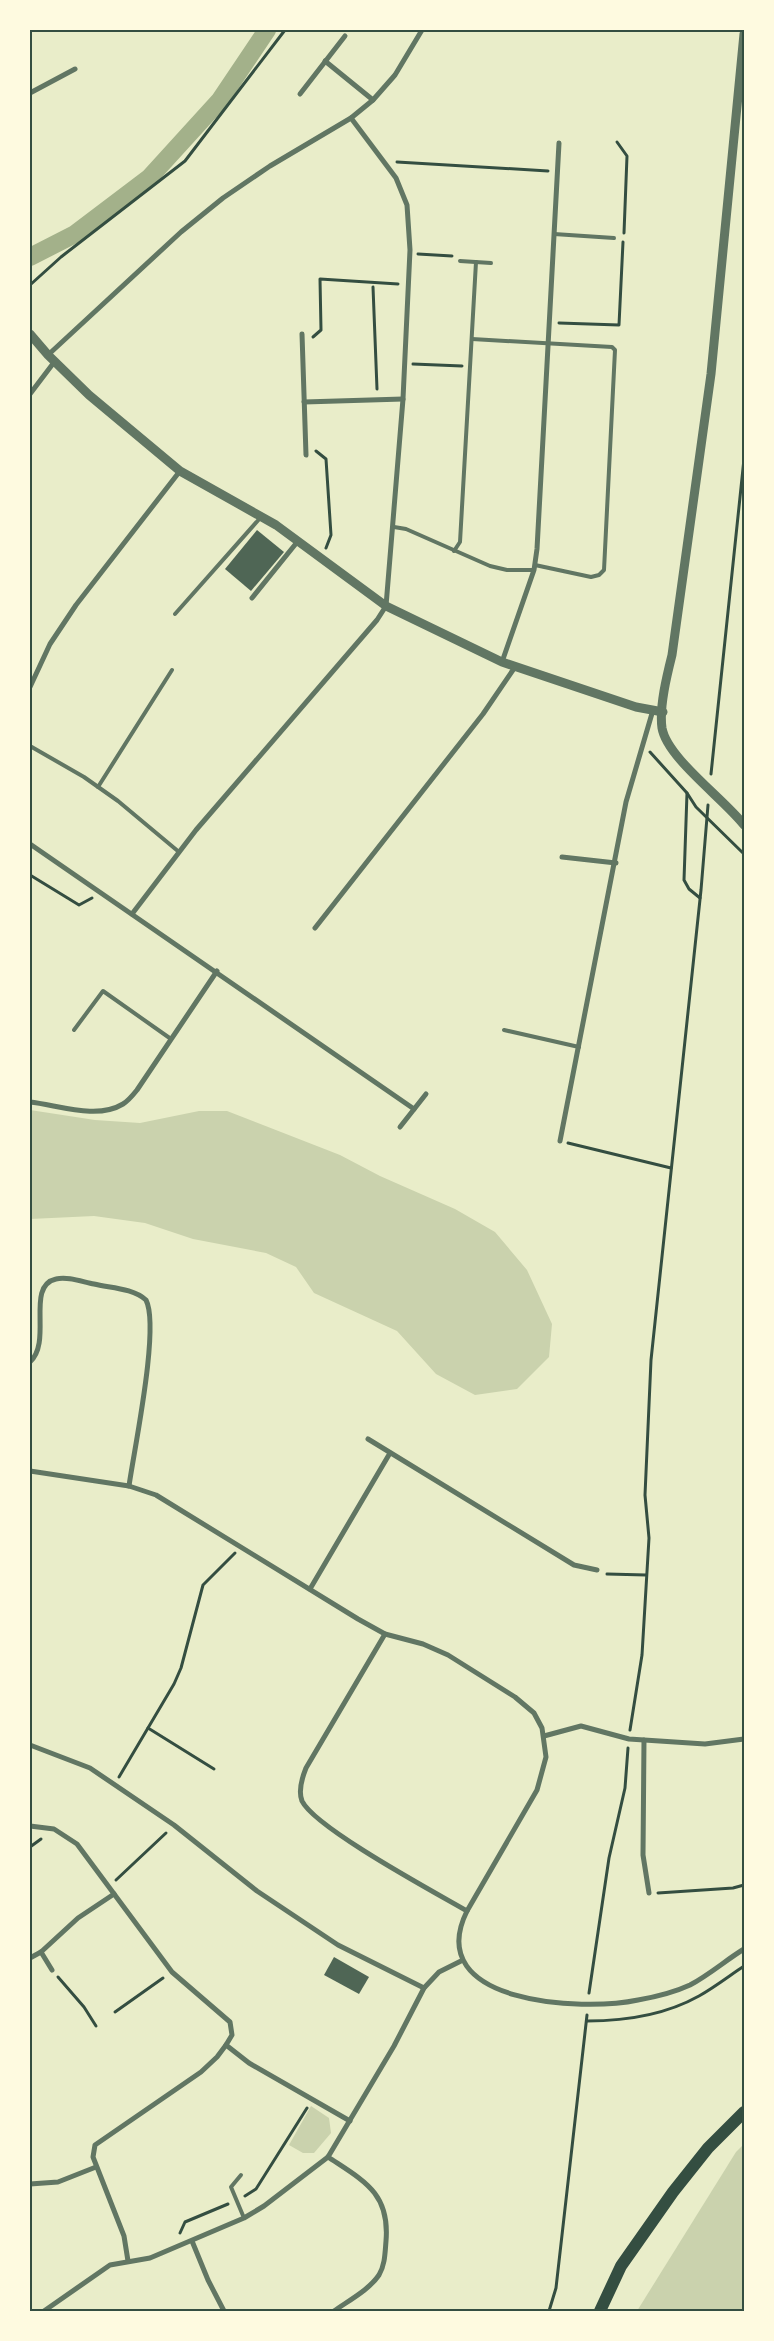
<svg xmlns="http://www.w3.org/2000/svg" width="774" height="2341" font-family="Helvetica,sans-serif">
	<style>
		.green { fill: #cad2ad }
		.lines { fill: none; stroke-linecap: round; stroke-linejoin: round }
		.canal { stroke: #a3b18a; stroke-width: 18 }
		.building { fill: #4f6655 }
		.path { stroke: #344e41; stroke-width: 3 }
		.service { stroke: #617663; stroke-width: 4 }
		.minor { stroke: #617663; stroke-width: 5 }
		.tertiary { stroke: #617663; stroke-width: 9 }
		.primary { stroke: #344e41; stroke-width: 12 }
		.neatline { fill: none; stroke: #344e41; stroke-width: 2 }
	</style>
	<rect width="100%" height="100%" fill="#e9edc9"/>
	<!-- green -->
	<g class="green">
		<polygon points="30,1110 95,1120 140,1123 199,1111 227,1111 340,1155 380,1176 455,1209 495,1232 527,1270 552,1324 549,1357 517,1389 475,1395 436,1374 397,1331 314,1293 296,1267 266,1253 193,1239 145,1223 94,1216 30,1219"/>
		<polygon points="311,2106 329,2118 331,2133 314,2153 303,2153 289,2145"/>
		<polygon points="744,2144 744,2311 637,2311 736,2152"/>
	</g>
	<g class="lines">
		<!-- canal -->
		<polyline class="canal" points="30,257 75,234 149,178 220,100 267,30"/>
	</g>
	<!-- building -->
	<g class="building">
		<polygon points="257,530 284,552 251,591 225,569"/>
		<polygon points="334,1957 369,1977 359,1994 324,1975"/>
	</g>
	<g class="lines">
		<!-- path -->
		<g class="path">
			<polyline points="617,142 627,156 624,233"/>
			<polyline points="397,162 548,171"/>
			<polyline points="418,254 452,256"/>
			<polyline points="30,285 61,257 185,161 285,30"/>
			<polyline points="373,287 377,389"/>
			<polyline points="559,323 619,325 623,242"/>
			<polyline points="313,337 321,330 320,279 398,284"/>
			<polyline points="413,364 462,366"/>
			<polyline points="316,451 326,459 331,535 326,548"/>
			<polyline points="650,752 687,793 696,807 744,854"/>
			<polyline points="711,774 744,459"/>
			<polyline points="687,793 684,880 689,889 700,898"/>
			<polyline points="30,875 79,905 92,898"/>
			<polyline points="568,1143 671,1168"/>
			<polyline points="607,1574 646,1575"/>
			<polyline points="148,1728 214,1769"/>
			<polyline points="630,1730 642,1655 649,1538 645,1495 651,1360 701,890 708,805"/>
			<polyline points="119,1777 174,1684 181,1668 203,1585 235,1553"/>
			<polyline points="30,1847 41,1839"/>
			<polyline points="116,1880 166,1833"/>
			<polyline points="658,1893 733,1888 744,1885"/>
			<polyline points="58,1977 84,2007 96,2026"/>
			<polyline points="589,1993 609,1858 625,1788 628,1748"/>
			<polyline points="115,2012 163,1978"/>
			<path d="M 587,2021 C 625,2021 665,2015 699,1996 C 715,1987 729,1976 744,1966"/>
			<polyline points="245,2196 256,2189 307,2108"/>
			<polyline points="180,2233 185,2222 228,2204"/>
			<polyline points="549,2311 556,2288 587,2015"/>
		</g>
		<!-- service -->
		<g class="service">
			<polyline points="554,234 614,238"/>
			<polyline points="460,261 491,263"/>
			<polyline points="472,339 612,347 615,350 604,570 599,575 591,577 535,565"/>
			<polyline points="394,527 406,529 490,566 507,570 534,570"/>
			<polyline points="454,551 460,542 476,262"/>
			<polyline points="175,614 261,517"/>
			<polyline points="30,746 84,777 118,801 179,852"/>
			<polyline points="98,787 172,670"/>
			<polyline points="74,1030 103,991 171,1039"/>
			<polyline points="504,1030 579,1047"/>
			<polyline points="241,2175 231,2187 244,2218"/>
		</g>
		<!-- minor -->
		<g class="minor">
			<polyline points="325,61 373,100"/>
			<polyline points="30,93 75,69"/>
			<polyline points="300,94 345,36"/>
			<polyline points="302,334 306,455"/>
			<polyline points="48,355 181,232 223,198 270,166 351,118 373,100 395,75 422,30"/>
			<polyline points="30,394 55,361"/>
			<polyline points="304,402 403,399"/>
			<polyline points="252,598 298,541"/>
			<polyline points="502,662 534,570 537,549 559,143"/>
			<polyline points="30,687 50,644 76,605 180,471"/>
			<polyline points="30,844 414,1109"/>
			<polyline points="562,857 616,863"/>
			<polyline points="132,914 196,830 377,620 386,606 403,399 410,250 407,205 396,178 351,118"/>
			<polyline points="315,928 483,714 515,667"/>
			<path d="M 30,1102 C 58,1105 97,1120 123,1104 C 128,1101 133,1095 137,1090 L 217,971"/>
			<polyline points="400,1127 426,1094"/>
			<polyline points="560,1141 626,802 653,710"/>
			<path d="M 30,1362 C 53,1341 25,1286 56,1279 C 68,1276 83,1282 94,1284 C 110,1288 133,1288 146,1300 C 160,1327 134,1450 129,1486"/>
			<polyline points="368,1439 574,1565 597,1570"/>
			<path d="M 30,1471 L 129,1486 L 156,1495 L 358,1619 L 385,1634 L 423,1644 L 448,1655 L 515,1697 L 534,1713 L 542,1728 L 546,1757 L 537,1790 L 467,1911 C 421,2004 583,2012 638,2000 C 655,1997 675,1992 690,1985 C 709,1975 726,1960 744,1949"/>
			<polyline points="310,1589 390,1453"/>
			<path d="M 385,1634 L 306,1768 C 302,1778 298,1791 302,1801 C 315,1828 436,1893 467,1911"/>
			<polyline points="544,1736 581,1726 629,1739 705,1744 744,1739"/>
			<polyline points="644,1740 643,1855 649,1893"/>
			<polyline points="30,1745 90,1768 174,1825 257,1891 338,1945 424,1988"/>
			<polyline points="30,1826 54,1829 77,1844 172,1972 230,2022 232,2035 226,2045 249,2063 350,2121"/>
			<polyline points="41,1952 52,1970"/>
			<polyline points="30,1958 41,1952 78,1918 114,1894"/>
			<path d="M 328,2157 C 364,2181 390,2193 386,2241 C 385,2253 385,2265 379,2275 C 369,2290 348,2301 334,2311"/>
			<polyline points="30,2184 58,2182 96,2167"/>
			<polyline points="192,2241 208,2280 224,2311"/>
			<polyline points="128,2261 124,2236 93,2157 95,2145 201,2072 217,2057 226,2045"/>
			<polyline points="44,2311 110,2265 150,2258 244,2218 264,2206 328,2157 394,2046 424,1988 439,1972 461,1961"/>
		</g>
		<!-- tertiary -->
		<g class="tertiary">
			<path d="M 744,34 L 711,374 L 672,655 C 667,675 659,707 662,728 C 667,758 724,799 744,825"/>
			<polyline points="30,334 48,355 89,395 180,471 276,525 386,606 502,662 636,707 663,712"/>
		</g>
		<!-- primary -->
		<polyline class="primary" points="600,2311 621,2266 673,2192 708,2148 744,2112"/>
	</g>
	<!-- border -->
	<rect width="774" height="2341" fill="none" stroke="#fefae0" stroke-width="62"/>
	<rect x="31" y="31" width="712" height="2279" class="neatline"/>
</svg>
